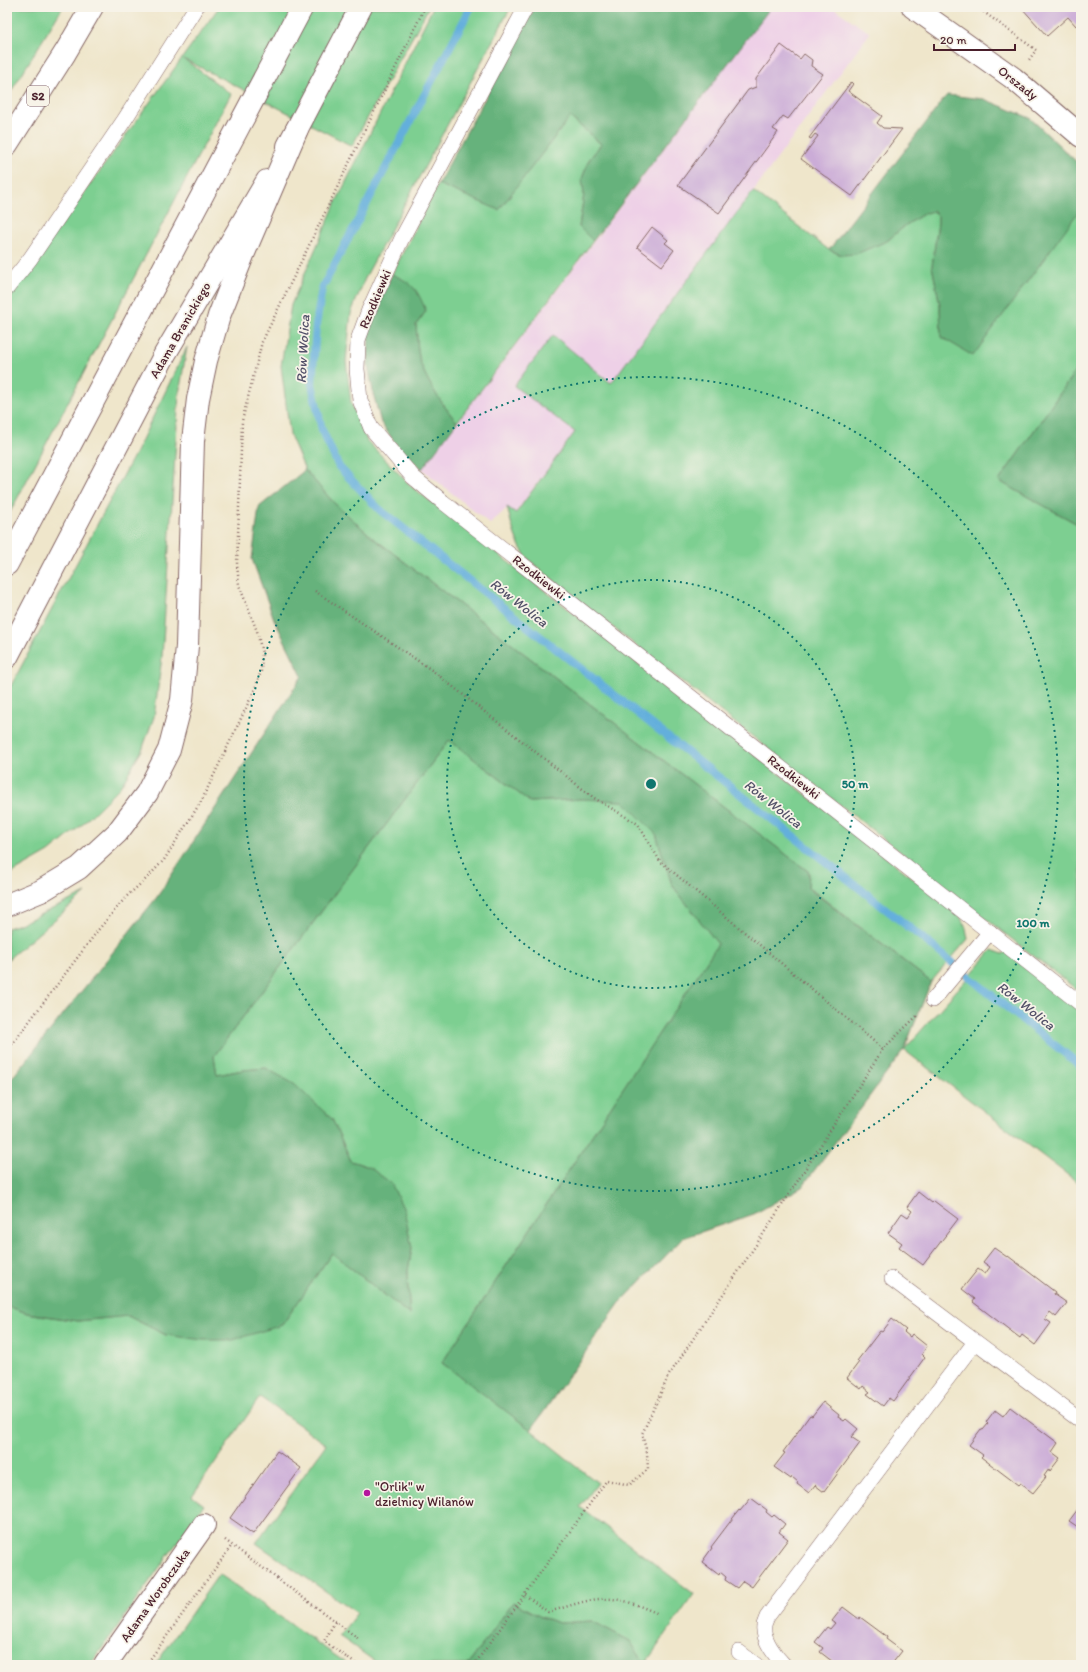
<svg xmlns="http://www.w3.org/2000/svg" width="1088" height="1672" font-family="Itim,sans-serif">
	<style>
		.built { fill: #eed0e7 }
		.green { fill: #7dcf91; stroke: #64775e }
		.forest { fill: #66b27b; stroke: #586853 }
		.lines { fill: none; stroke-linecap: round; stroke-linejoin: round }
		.stream { stroke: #63afdc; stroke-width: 8 }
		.building { fill: #cbacd7 }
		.lane-casing { stroke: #846563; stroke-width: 16 }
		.street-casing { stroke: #846563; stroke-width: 24 }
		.secondary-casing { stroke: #846563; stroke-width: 24 }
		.highway-casing { stroke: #846563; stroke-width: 24 }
		.path { stroke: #846563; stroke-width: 2.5; stroke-dasharray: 1 3; stroke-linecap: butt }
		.lane { stroke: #fff; stroke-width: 15 }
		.street { stroke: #fff; stroke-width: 22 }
		.secondary { stroke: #fff; stroke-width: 22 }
		.highway { stroke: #fff; stroke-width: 22 }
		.ring { fill: none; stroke: #0f766e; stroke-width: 2; stroke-dasharray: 2 4 }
		.poi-dot { fill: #b5179e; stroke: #f7f3e8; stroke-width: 1.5 }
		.labels { text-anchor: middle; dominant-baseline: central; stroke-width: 3.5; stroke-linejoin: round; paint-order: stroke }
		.shield { fill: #f7f3e8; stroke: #7e5f64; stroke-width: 1 }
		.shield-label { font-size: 12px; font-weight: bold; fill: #4a1f2b }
		.street-label { font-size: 13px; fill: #4a1f2b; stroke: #f7f3e8 }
		.poi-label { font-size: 13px; fill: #4a1f2b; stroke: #f7f3e8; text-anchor: start }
		.water-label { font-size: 14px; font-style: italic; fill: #535169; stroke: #f7f3e8 }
		.centre { fill: #0f766e; stroke: #f7f3e8; stroke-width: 2 }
		.ring-label { font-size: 12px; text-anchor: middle; font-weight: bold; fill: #0f766e; stroke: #f7f3e8; stroke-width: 3.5; stroke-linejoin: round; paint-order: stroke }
	</style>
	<rect width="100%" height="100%" fill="#f7f3e8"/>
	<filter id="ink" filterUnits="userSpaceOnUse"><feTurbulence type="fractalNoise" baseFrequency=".025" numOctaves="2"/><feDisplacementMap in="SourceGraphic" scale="8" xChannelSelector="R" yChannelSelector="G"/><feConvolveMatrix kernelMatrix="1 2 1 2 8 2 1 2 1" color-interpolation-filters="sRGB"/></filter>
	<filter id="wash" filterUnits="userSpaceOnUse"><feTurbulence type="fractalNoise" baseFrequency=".012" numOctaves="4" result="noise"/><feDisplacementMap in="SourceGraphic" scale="16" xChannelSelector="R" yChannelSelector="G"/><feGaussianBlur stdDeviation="0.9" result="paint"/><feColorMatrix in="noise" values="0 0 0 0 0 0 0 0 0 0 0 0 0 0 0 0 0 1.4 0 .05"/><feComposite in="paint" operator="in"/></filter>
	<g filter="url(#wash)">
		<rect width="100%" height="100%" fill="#efe6cb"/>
		<!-- built -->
		<polygon class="built" points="771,7 832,7 870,33 515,513 507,508 490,524 422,469"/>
		<!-- green -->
		<g class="green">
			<polygon points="15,7 63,7 7,98 7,19"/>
			<polygon points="219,7 429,7 352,146 184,59 231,94 7,518 7,299"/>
			<polygon points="433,7 511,7 366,276 351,313 346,361 351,403 367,441 412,487 959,914 966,928 968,939 931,982 808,887 809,872 372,537 334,503 305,470 290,435 281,366 291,305 336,202"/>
			<path d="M 570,117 L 601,144 L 589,160 L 582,179 L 584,194 L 579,227 L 593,241 L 457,422 C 443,406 423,377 419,357 C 417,346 417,335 416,325 L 426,311 L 392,274 L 438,184 L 499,209 Z"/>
			<path d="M 753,191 L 829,250 L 842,255 L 887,241 L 906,225 L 925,213 L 934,211 L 938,216 L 938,223 L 932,266 L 940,305 L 941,337 L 1079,211 L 1081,213 L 1081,363 L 999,481 L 1081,526 L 1081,993 L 574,597 L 529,560 C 516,545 512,526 507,507 L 516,513 L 575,432 L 514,386 L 553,335 L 611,383 Z"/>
			<polygon points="187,347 179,394 162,657 154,717 142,750 120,787 83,824 49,852 7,876 7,693 136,452"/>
			<polygon points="449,740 530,802 582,799 623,801 656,834 672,885 718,944 442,1363 503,1408 598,1483 580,1507 694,1594 645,1664 630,1641 592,1621 559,1623 541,1617 513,1602 468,1665 380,1665 339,1636 357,1613 256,1543 326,1444 260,1397 192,1496 204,1505 90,1665 7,1665 7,1306 27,1313 78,1321 128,1316 166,1335 282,1325 332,1253 410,1315 407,1276 412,1248 369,1167 351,1161 332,1119 266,1068 243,1070 217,1075 214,1056"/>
			<polygon points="86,893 7,960 7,928 20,924"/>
			<polygon points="992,950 1003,954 1006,952 1081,1012 1081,1185 904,1050"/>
			<polygon points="219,1574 349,1665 155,1665"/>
		</g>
		<!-- forest -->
		<g class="forest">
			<polygon points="535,7 771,7 593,241 579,227 584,194 582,179 589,160 601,144 570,117 499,210 438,184"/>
			<polygon points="947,95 984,99 1030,118 1081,166 1081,213 1079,211 973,356 941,337 940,305 932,266 938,223 938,216 934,211 925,213 906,225 887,241 856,254 842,255 829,250"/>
			<path d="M 392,274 C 414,284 417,289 426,311 L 416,325 C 417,335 417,347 419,357 C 423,377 443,406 457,422 L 422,469 L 400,450 L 381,423 L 374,397 L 368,365 L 369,327 Z"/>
			<polygon points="1081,363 1081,526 999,481"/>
			<polygon points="305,470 334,503 372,537 809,872 808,888 931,982 904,1050 802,1187 754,1214 683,1238 619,1304 531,1430 442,1363 718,944 672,885 656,834 623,801 582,799 530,802 449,740 214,1056 217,1075 243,1070 266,1068 294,1084 332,1119 351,1161 369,1167 391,1183 404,1210 412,1248 407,1276 410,1315 332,1253 282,1325 233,1340 203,1340 166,1335 128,1316 78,1321 27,1313 7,1306 7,1082 16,1073 157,897 302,676 274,619 252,559 259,507"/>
			<polygon points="513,1602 541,1617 559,1623 592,1621 630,1641 645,1664 468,1665"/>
		</g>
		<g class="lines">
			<!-- stream -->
			<polyline class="stream" points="471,7 322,288 316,325 312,384 322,430 339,467 380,510 920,936 980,986 1081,1066"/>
		</g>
		<g id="blocks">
			<!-- building -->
			<g class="building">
				<polygon points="1021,7 1081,7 1081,22 1076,26 1068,17 1047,36"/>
				<polygon points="781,45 800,59 804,54 812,60 811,66 823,74 788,119 783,116 773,129 778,132 719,213 678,185 748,90 756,87 756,79"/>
				<polygon points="851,82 853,84 848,91 882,116 877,123 883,128 902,129 852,196 801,159 818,136 815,134 811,139 809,138"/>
				<polygon points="652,227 668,240 665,243 674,250 662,266 637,247"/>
				<polygon points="918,1192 932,1203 934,1201 958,1219 923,1265 899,1247 902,1243 888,1233 902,1213 908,1217 912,1211 907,1207"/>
				<polygon points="994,1248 1007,1257 1008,1256 1055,1292 1054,1294 1067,1303 1056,1317 1050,1312 1045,1319 1051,1323 1035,1345 1022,1335 1020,1338 973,1302 975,1299 962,1289 978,1269 985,1274 990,1267 983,1262"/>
				<polygon points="892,1319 906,1330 904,1332 910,1337 912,1334 927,1346 922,1354 925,1357 893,1401 889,1398 883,1406 867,1394 870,1392 863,1386 861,1389 847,1378 859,1362 857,1361 880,1331 882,1332"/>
				<polygon points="823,1402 839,1415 838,1417 844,1421 846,1419 858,1429 851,1437 860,1443 824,1492 815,1485 809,1493 797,1484 798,1482 792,1477 791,1479 774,1467 785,1453 783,1452 810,1415 812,1416"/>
				<polygon points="1010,1407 1058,1443 1052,1452 1060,1458 1050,1471 1049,1469 1044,1476 1046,1477 1033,1493 1020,1483 1018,1485 981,1457 983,1455 969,1445 981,1429 983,1430 988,1424 986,1422 995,1410 1003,1416"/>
				<polygon points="277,1451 301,1468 253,1534 230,1518"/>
				<polygon points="751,1498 767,1510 766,1512 772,1517 774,1515 785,1524 779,1532 788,1539 752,1587 743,1581 737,1588 725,1580 726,1577 720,1572 719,1575 702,1562 712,1548 711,1547 739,1510 740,1511"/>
				<polygon points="1081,1505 1081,1529 1069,1521"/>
				<polygon points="843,1607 859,1619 860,1617 887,1637 886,1639 902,1651 891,1665 889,1663 887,1665 837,1665 820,1652 823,1648 815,1642 827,1627 830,1629 835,1623 832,1621"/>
			</g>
		</g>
	</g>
	<g filter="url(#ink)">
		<use href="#blocks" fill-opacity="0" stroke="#846563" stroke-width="1"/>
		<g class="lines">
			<defs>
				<g id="lane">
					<polyline points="526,7 402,238 369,310 358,340 357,369 360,400 371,428 413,477 443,502 1081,1004"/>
					<polyline points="7,288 30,259 125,119 196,7"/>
					<polyline points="933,1000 990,932"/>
					<polyline points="892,1279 1081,1421"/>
					<polyline points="739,1652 756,1665"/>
					<path d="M 784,1665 C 776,1657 762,1639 764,1626 C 764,1623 766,1620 767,1617 L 975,1342"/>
				</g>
				<g id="street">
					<polyline points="913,7 1013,78 1081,136"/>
					<polyline points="105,1665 204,1525"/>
				</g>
				<g id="secondary">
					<polyline points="288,146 361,7"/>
					<polyline points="7,564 302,7"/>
					<polyline points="7,657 165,354 267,181"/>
				</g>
				<g id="highway">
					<polyline points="7,144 65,53 92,7"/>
					<polyline points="7,905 41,891 79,868 117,833 147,793 169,750 182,700 187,646 193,441 198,399 206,361 219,316 243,255 297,129"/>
				</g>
			</defs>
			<!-- lane casing -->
			<use href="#lane" class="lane-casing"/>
			<!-- street casing -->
			<use href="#street" class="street-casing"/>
			<!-- secondary casing -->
			<use href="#secondary" class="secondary-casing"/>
			<!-- highway casing -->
			<use href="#highway" class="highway-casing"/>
			<!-- path -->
			<g class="path">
				<polyline points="977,7 1036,50 1029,60"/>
				<polyline points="315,591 433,671 594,798 638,824 660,861 883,1049"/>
				<polyline points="7,1051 99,929 126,897 146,879 164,860 202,800 255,689 261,671 262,653 257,631 239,585 237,564 242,421 262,342 425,7"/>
				<polyline points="225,1540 359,1639"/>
				<path d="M 525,1595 L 548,1612 C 568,1607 590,1597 612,1599 C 628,1600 644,1608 659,1614"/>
				<polyline points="335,1622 324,1641 357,1665"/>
				<polyline points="146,1665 232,1545"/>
				<polyline points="474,1665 607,1480 629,1485 648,1469 647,1453 642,1434 669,1375 760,1239 883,1049 919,1014"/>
			</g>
			<!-- lane -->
			<use href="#lane" class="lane"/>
			<!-- street -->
			<use href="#street" class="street"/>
			<!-- secondary -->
			<use href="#secondary" class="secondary"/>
			<!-- highway -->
			<use href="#highway" class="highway"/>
		</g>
	</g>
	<!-- distance rings -->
	<g class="ring">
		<circle cx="651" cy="784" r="204"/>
		<circle cx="651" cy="784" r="407"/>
	</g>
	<!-- markers -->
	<circle class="poi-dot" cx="367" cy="1493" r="4"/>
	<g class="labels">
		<!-- shield labels -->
		<rect class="shield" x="27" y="86" width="22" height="20" rx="3"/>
		<g class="shield-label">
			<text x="38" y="96">S2</text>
		</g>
		<!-- street labels -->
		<g class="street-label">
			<text transform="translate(1018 83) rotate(38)">Orszady</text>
			<text transform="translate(375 299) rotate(-67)">Rzodkiewki</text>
			<text transform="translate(180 330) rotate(-60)">Adama Branickiego</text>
			<text transform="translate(539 577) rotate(38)">Rzodkiewki</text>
			<text transform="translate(794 777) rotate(38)">Rzodkiewki</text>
			<text transform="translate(155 1595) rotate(-55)">Adama Worobczuka</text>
		</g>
		<!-- poi labels -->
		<g class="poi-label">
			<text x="375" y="1486">"Orlik" w<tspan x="375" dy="15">dzielnicy Wilanów</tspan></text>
		</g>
		<!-- water labels -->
		<g class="water-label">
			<text transform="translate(303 349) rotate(-87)">Rów Wolica</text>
			<text transform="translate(519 603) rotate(38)">Rów Wolica</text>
			<text transform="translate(773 804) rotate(38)">Rów Wolica</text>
			<text transform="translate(1026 1006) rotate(38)">Rów Wolica</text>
		</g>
	</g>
	<circle cx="651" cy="784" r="6" class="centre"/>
	<g class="ring-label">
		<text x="855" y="788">50 m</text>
		<text x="1033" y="927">100 m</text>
	</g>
	<!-- margin -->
	<rect width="1088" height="1672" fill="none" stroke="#f7f3e8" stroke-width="24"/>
	<!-- scale -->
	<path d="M934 44v6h81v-6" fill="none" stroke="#4a1f2b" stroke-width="2"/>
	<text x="940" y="44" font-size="12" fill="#4a1f2b" stroke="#f7f3e8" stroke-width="3" paint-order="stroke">20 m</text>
</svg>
